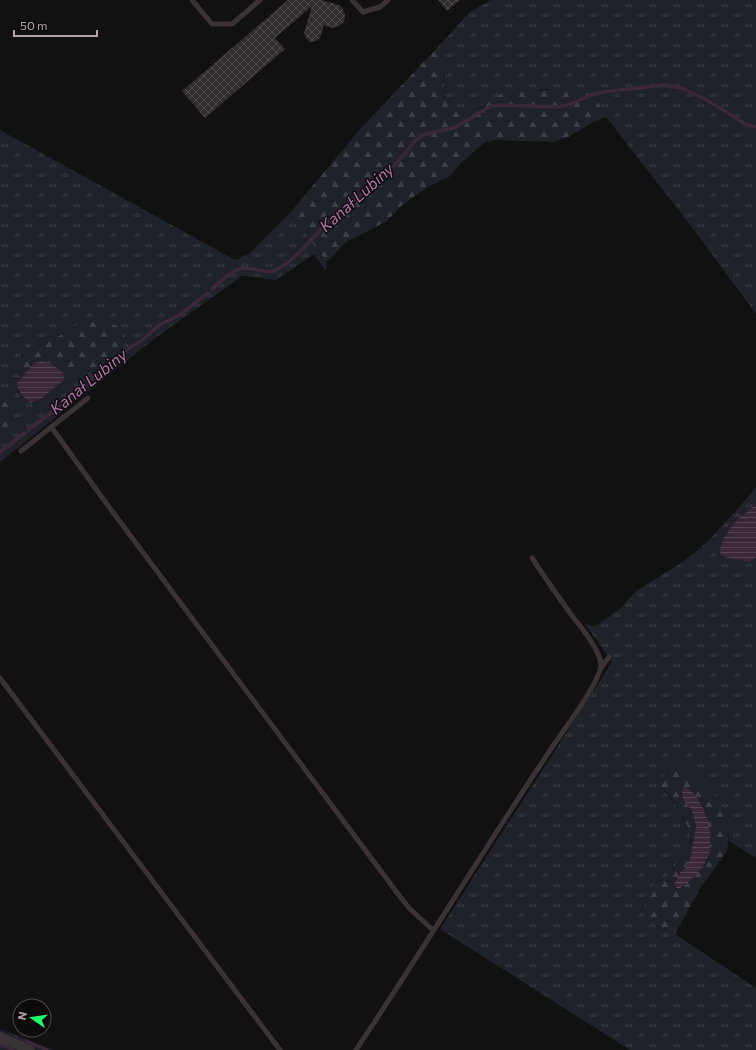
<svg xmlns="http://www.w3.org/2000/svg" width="756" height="1050" font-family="Commissioner,sans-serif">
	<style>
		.grass { fill: url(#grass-tufts); fill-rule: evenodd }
		.forest { fill: url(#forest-firs); fill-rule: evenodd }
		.water { fill: url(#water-rules) }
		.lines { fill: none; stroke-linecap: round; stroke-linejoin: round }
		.stream { stroke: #3a2837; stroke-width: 3.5 }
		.building { fill: url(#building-cross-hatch) }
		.service { stroke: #3a3336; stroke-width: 5 }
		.minor { stroke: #3a3336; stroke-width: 10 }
		.labels { text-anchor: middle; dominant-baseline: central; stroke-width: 3; stroke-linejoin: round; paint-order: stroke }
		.water-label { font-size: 16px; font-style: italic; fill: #b473aa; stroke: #0d0c0c }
	</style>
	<defs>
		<pattern id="grass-tufts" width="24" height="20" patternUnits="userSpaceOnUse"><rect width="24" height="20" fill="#20222a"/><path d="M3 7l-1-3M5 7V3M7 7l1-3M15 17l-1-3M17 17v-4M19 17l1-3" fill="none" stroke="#3e3f46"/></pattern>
		<pattern id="forest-firs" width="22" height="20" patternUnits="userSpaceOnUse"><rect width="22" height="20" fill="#20222a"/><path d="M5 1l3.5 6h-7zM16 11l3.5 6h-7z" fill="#3e3f46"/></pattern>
		<pattern id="water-rules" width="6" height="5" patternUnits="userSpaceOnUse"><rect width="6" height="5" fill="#3a2837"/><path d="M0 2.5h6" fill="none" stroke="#544451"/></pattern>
		<pattern id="building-cross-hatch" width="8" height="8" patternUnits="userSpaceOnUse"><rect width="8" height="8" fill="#312d2f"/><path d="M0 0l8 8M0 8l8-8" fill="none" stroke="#4d484a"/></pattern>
	</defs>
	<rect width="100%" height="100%" fill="#121111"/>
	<!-- grass -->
	<g class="grass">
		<polygon points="491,0 756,0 756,314 691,226 606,117 594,94 545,89 531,91 513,90 503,92 475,111 452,108 443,92 444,83 442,59 437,48 470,12"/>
		<path d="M 0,130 L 235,260 L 249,254 L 290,213 L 327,262 L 326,271 L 314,254 L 276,280 L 247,276 L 242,276 L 154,339 L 0,462 L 0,434 L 6,435 L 13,420 C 7,410 12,397 3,389 L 0,389 ZM 91,319 L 109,322 L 126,337 C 124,352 110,363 99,371 L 85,366 L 82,367 L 64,377 L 64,380 L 42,398 L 31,403 C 24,399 10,385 8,376 L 12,371 L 13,375 L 15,377 L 19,375 L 20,365 L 24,362 L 24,358 L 21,355 L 33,346 L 44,345 L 84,321 Z"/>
		<polygon points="756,487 756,505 739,520 726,534 725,557 749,562 756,557 756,858 729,841 729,832 724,810 708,787 698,782 689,772 661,786 677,807 690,831 690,848 665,879 658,881 655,925 675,934 756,988 756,1050 630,1050 440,929 612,662 585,624 593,626 597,625 621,608 635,592 673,568 691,556 707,542 736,511"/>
		<polygon points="0,1029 53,1050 37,1050 0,1034"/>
		<polygon points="0,1040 23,1050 0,1050"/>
	</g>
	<!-- forest -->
	<g class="forest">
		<polygon points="437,48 442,59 444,83 443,92 452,108 475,111 503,92 513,90 531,91 561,89 594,94 606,117 595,121 568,137 553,142 495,140 484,143 461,163 449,177 428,187 412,198 402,205 387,221 346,242 327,262 290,213 361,128"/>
		<path d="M 91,319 C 139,324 132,347 99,371 L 85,366 L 82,367 L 64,377 C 61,370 51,364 44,361 L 33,364 L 21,378 L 17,383 L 17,386 L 20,392 C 12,387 5,377 8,368 L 10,366 L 13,375 L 15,377 L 19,375 L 20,365 L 24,362 L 24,358 L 21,352 L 25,347 L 32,344 L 33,346 L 44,345 L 84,321 Z"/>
		<path d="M 0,389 L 3,389 C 11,393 8,405 10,412 C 11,419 15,423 15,430 L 11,435 L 0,434 Z"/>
		<path d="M 679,763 L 689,772 L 698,782 L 708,787 L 724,810 L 729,832 L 727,851 L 699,890 L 675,934 C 660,927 652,926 646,909 C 642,899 649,886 659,881 C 661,880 663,880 665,879 C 668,877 688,851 690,848 C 696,830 672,798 661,786 L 663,777 L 672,764 ZM 683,799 L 711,837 L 706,862 L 696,875 L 679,890 L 674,884 L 681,871 L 686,867 L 691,856 L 694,843 L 696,826 L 694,819 L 692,811 Z"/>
	</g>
	<!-- water -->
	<g class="water">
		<path d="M 41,361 C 49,361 66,371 64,380 L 42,398 L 31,403 C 24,399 17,391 17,383 L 33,364 Z"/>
		<path d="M 756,505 L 756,557 L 749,562 L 724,557 L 720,553 C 721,533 741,515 756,505 Z"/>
		<path d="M 684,787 C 687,789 692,791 694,794 C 708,811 716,841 706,861 C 701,873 688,882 678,890 L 674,884 L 681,871 L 686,867 L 691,856 L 696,826 L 692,811 L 683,799 L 682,791 Z"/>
	</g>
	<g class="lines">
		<!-- stream -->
		<g class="stream">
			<path d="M 212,289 C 220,282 229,272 239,269 C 253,265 267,277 280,268 C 301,255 315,234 332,217 C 345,204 362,196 376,184 C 391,171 404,154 417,139 L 425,134 L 454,128 L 491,106 L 502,105 L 557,107 L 571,104 L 591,95 L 603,92 L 663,85 L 682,88 L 707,100 L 747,125 L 756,127"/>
			<polyline points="28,430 58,408 132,346 141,341 158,326 181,314 208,293"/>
			<polyline points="0,452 25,433"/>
			<polyline points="26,1041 47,1050"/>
			<polyline points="0,1044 13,1050"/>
		</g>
	</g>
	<!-- building -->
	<g class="building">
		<polygon points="288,0 321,0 339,5 343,9 345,15 344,22 339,26 333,28 324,25 320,38 316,41 310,42 306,38 304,33 312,6 275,38 285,49 205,118 182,91"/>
		<polygon points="438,0 460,0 447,11"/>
	</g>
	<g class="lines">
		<!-- service -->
		<g class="service">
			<polyline points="192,0 212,24 232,24 260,0"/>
			<polyline points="352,0 363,12 380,7 388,0"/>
			<polyline points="52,428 109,507 398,894 409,908 433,930"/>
			<polyline points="21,451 88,398"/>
			<polyline points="601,668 609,657"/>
			<polyline points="0,678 280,1050"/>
			<path d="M 356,1050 C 425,947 488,842 557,740 C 567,726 602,679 601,664 C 599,648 580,626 570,613 C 557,595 544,576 532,558"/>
		</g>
		<!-- minor -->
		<polyline class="minor" points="0,1037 30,1050"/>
	</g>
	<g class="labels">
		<!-- water labels -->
		<g class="water-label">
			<text transform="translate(356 197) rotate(-42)">Kanał Lubiny</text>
			<text transform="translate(88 381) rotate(-39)">Kanał Lubiny</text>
		</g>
	</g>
	<!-- north arrow -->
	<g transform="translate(32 1018) rotate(283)"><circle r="19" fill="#0d0c0c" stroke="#50474c"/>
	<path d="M0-3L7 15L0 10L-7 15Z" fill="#1cff6d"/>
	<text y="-6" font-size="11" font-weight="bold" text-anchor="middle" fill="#b5a0ad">N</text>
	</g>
	<!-- scale -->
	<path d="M14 30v6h83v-6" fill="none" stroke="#b5a0ad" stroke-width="2"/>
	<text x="20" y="30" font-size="12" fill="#b5a0ad" stroke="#0d0c0c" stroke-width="3" paint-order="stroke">50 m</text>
</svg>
